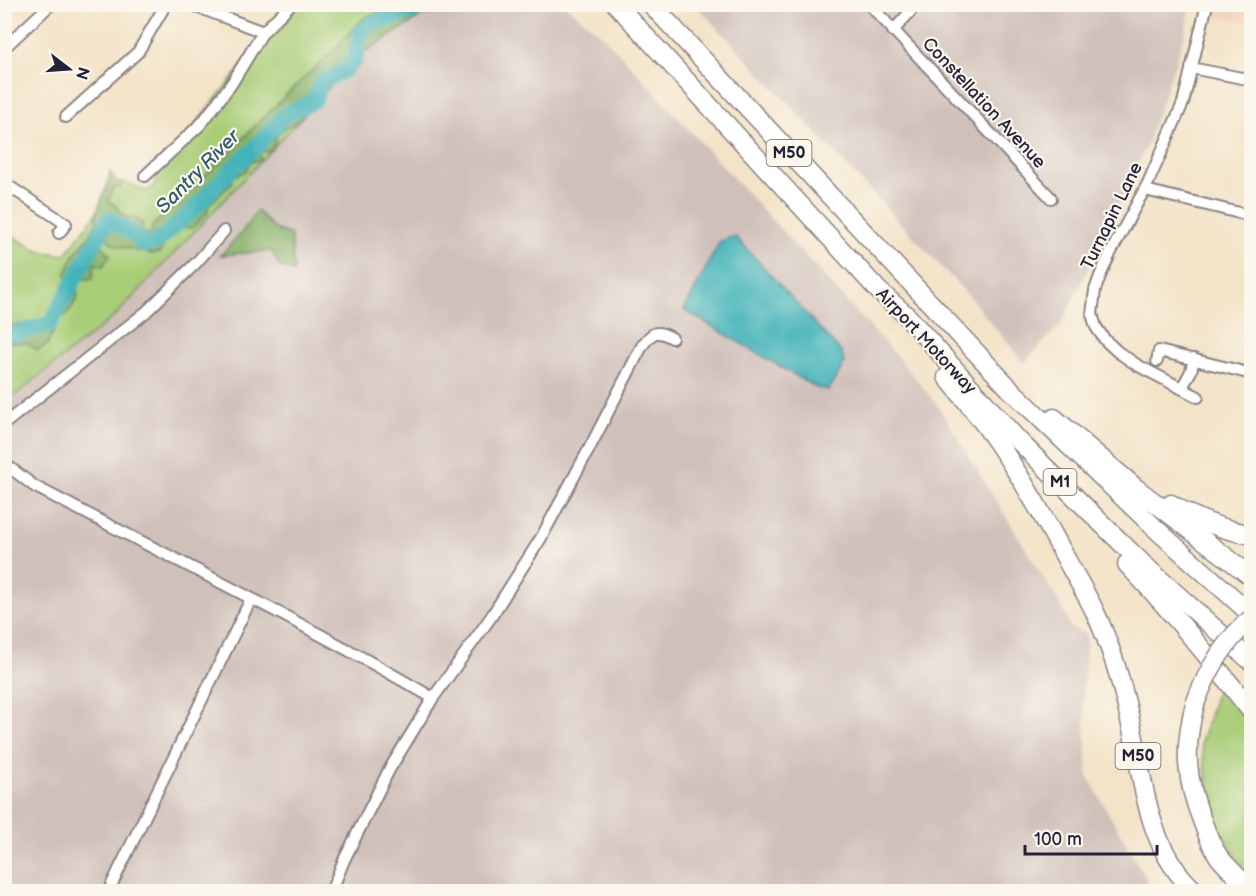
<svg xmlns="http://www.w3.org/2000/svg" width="1256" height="896" font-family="'Balsamiq Sans',sans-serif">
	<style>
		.built { fill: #f2d4be }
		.industrial { fill: #cfc0ba }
		.green { fill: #a8cd77; stroke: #657859; stroke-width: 1.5 }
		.forest { fill: #86b068; stroke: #546952; stroke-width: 1.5 }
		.water { fill: #42b3b9; stroke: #326a7a; stroke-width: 1.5 }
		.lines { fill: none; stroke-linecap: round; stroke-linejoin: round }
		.river { stroke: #42b3b9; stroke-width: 16 }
		.minor-casing { stroke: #8a8281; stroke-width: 14 }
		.motorway-casing { stroke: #8a8281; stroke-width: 21 }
		.minor { stroke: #fff; stroke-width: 10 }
		.motorway { stroke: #fff; stroke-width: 18 }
		.motorway-bridge-casing { stroke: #8a8281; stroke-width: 21; stroke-linecap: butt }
		.motorway-bridge { stroke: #fff; stroke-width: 18 }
		.labels { text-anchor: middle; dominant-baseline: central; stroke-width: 4.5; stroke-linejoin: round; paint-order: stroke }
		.shield { fill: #fbf7ec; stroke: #636270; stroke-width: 1.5 }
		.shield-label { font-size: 16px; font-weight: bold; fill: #22223b }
		.street-label { font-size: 18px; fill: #22223b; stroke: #fbf7ec }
		.water-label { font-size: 20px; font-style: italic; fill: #2f5c6d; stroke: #fbf7ec }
	</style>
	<rect width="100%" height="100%" fill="#fbf7ec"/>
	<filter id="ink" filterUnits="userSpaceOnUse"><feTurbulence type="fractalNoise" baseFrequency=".0167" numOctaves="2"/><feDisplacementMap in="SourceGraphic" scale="12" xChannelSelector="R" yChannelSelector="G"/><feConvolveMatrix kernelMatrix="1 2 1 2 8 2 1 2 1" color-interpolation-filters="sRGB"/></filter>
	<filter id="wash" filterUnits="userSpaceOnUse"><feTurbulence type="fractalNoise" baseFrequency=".008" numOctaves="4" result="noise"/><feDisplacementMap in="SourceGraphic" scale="24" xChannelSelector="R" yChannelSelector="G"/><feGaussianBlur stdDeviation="1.35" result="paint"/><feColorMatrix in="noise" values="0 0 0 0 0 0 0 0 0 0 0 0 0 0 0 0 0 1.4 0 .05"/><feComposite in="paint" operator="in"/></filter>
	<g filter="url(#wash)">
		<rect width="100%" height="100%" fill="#f3e3c7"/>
		<!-- built -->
		<polygon class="built" points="1217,5 1251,5 1251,23 1214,16"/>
		<!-- industrial -->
		<g class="industrial">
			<polygon points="442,4 565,5 603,36 894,353 938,406 1064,611 1070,627 1087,635 1083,689 1088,777 1153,891 5,892 5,402 109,321 355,59"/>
			<polygon points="696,5 1189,5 1188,23 1175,64 1146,147 1062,323 1024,363 968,295"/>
		</g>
		<!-- green -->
		<g class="green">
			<path d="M 291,5 L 394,5 L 364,18 L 328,57 L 346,70 L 115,316 L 5,403 L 5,232 L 38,251 L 65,255 L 96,214 L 107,186 L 110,172 L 117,182 C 127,181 133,185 141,189 C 152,195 157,180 158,171 Z"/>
			<polygon points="1219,683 1251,725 1251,878 1213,820 1201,743"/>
		</g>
		<!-- forest -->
		<g class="forest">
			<path d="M 394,5 L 446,5 L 422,16 L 355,58 L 308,107 C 300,127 285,123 277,136 C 275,140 274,145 272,150 L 259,153 L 261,160 L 250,162 L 246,171 L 233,177 L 231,184 L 209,205 L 207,213 L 192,228 L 180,228 L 168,237 L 160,253 L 150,254 L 115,245 L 106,238 L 101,244 L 110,255 L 103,266 L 94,264 L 93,279 L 80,279 L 77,289 L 78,297 L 66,316 L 60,316 L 57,319 L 58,323 L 47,345 L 38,350 L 26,343 L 8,343 L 5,347 L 5,327 L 13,325 L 41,322 L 51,311 L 69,282 L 66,273 L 75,253 L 90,235 L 96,223 L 96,214 L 107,186 L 110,172 L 117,182 L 122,181 L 120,188 L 113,188 L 108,201 L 116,206 L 126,218 L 132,216 L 142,223 L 142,232 L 150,235 L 153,225 L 174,207 L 180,195 L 192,189 L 291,90 L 327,57 L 364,18 Z"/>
			<polygon points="257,211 275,229 291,235 294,272 279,266 272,251 221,255 242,232"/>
		</g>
		<!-- water -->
		<polygon class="water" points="735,236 842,353 844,364 829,390 817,388 684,310 720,241"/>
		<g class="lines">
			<!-- river -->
			<polyline class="river" points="4,336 50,324 108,219 137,236 144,245 157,242 191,212 234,167 255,148 285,115 315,100 320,83 345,70 355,60 360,34 371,24 436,4"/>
		</g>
	</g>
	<g filter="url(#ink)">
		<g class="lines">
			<defs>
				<g id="minor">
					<polyline points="190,4 263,32"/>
					<polyline points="869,4 1051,198"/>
					<polyline points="893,31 917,4"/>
					<polyline points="4,48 51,4"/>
					<polyline points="1191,68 1252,80"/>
					<polyline points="66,117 138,52 166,4"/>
					<polyline points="145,176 202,123 232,83 263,32 291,4"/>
					<polyline points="4,183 66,224 59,233"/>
					<polyline points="1145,190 1252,216"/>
					<polyline points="1157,361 1159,351 1252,374"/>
					<polyline points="1182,388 1191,371 1194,359"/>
					<polyline points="1198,397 1137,365 1118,352 1105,340 1096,327 1092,314 1095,290 1100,276 1111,252 1148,183 1183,103 1207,4"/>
					<polyline points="4,424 146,312 196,263 224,231"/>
					<path d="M 4,463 L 34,486 C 167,556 303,622 433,698"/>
					<polyline points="112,884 251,599"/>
					<path d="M 331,892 L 344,860 L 389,770 L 433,698 L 491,617 L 541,538 L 589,449 L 642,346 C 652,332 656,329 672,338"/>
				</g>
				<g id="motorway">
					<polyline points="616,4 879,291 907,316 1016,438 1097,519 1144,565 1252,662"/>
					<polyline points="651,4 1012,391 1157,530 1252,615"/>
					<path d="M 947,377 C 965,399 984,422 1000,446 C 1026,485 1049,526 1071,568 C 1079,582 1088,597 1095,612 C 1111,646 1122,683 1130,720 C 1144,780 1146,849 1196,892"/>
					<polyline points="1054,418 1137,489 1252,577"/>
					<path d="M 1171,504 C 1195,519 1224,530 1252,535"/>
					<path d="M 1127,564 C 1172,611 1212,661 1252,712"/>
					<path d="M 1195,704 C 1183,750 1186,780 1203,823 C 1207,834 1212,847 1219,857 C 1229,869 1241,880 1252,891"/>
				</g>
			</defs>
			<!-- minor casing -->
			<use href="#minor" class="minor-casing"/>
			<!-- motorway casing -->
			<use href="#motorway" class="motorway-casing"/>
			<!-- minor -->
			<use href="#minor" class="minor"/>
			<!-- motorway -->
			<use href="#motorway" class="motorway"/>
			<defs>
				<path id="motorway-bridge" d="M 1195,704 C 1207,671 1224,641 1252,618"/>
			</defs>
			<!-- motorway-bridge casing -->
			<use href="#motorway-bridge" class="motorway-bridge-casing"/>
			<!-- motorway-bridge -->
			<use href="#motorway-bridge" class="motorway-bridge"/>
		</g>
	</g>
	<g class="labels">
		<!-- shield labels -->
		<g class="shield">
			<rect x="766.5" y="140" width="45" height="26" rx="4.5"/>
			<rect x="1043.5" y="469" width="33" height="26" rx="4.5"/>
			<rect x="1115.5" y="743" width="45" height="26" rx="4.5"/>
		</g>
		<g class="shield-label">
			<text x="789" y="153">M50</text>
			<text x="1060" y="482">M1</text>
			<text x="1138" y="756">M50</text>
		</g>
		<!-- street labels -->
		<g class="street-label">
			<text transform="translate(984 103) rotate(47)">Constellation Avenue</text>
			<text transform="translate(1112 216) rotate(-64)">Turnapin Lane</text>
			<text transform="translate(926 341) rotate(47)">Airport Motorway</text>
		</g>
		<!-- water labels -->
		<g class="water-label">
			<text transform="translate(198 172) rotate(-45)">Santry River</text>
		</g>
	</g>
	<!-- margin -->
	<rect width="1256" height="896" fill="none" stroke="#fbf7ec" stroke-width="24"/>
	<!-- north arrow -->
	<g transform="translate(69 69) rotate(107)" stroke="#fbf7ec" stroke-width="4.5" paint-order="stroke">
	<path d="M0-4.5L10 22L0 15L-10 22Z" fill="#22223b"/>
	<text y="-9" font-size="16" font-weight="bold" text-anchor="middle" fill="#22223b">N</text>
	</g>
	<!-- scale -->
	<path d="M1025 845v9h132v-9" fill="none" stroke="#22223b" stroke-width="3"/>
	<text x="1034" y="845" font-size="18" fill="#22223b" stroke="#fbf7ec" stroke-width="4.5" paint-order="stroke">100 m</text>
</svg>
